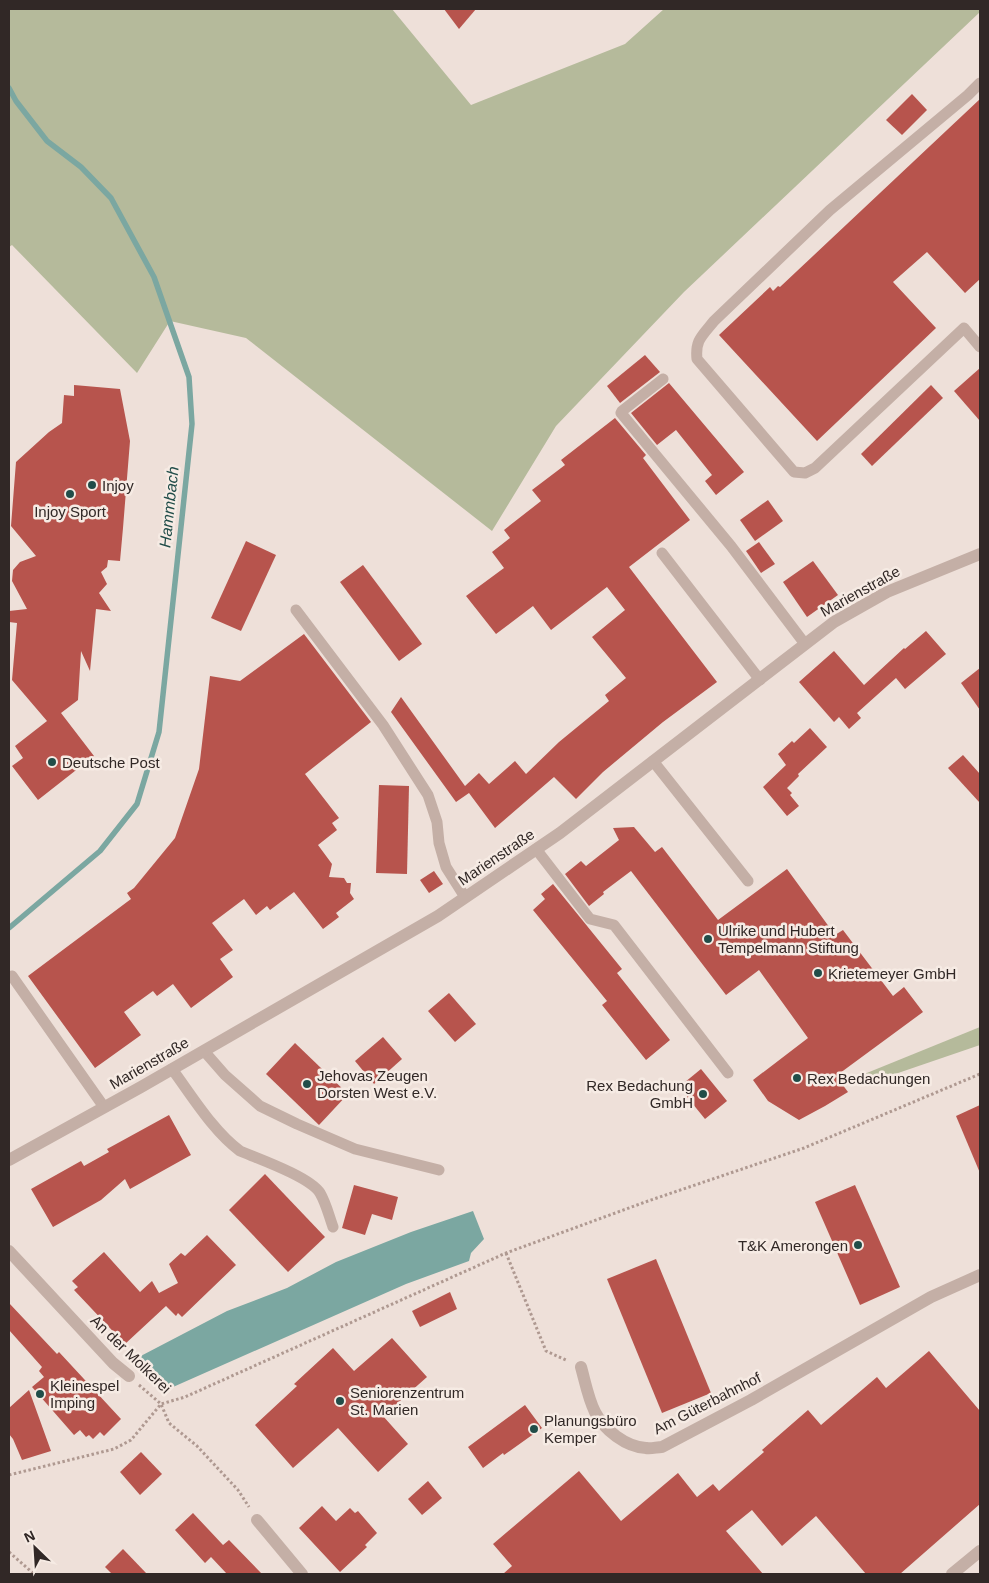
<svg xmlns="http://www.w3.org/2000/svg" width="989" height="1583" font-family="Helvetica,sans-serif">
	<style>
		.green { fill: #b5ba9b }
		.water { fill: #7ba7a1 }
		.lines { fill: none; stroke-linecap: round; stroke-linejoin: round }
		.stream { stroke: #7ba7a1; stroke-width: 5.5 }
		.building { fill: #b7544d }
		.path { stroke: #af9991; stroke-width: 3; stroke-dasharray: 2.5 2.5; stroke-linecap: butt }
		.service { stroke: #c4afa6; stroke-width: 11 }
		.minor { stroke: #c4afa6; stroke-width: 12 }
		.poi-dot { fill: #214d49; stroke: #f6ebe4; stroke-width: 2 }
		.labels { text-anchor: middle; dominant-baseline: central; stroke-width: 5; stroke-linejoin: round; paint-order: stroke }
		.poi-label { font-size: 15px; fill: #312826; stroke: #f6ebe4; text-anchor: start }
		.street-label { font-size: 15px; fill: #312826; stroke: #f6ebe4 }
		.water-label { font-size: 16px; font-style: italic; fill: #214d49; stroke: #f6ebe4 }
	</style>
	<rect width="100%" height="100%" fill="#eee0d9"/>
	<!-- green -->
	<g class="green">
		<polygon points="9,9 392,9 471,105 625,44 664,9 980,9 980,12 684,292 556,426 492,531 246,338 170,321 137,373 12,245 9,247"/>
		<polygon points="980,1027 980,1045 863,1085 852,1079"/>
	</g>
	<!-- water -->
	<polygon class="water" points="473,1211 484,1239 471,1253 469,1261 406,1284 164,1391 135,1359 227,1311 287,1288 336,1262 411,1232"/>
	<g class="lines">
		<!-- stream -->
		<polyline class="stream" points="9,88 16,101 47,141 81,167 111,198 154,277 189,377 192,424 159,732 137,804 100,851 9,928"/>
	</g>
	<!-- building -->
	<g class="building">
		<polygon points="444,9 476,9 459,29"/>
		<polygon points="912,94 927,110 902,135 886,120"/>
		<polygon points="980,99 980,279 965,293 927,252 893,282 936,328 817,441 719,335 770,287 773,291 778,286 780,287"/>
		<polygon points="645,355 660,372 620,403 607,386"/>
		<polygon points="980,368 980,421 954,391"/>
		<polygon points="669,383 744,472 716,495 705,481 712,475 676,430 657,445 631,413"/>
		<polygon points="74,385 120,389 130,441 123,528 120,561 108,560 107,567 101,572 107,584 99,593 111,611 96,609 90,671 81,651 78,700 61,713 94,756 38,800 12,766 23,758 15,746 47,721 12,680 17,623 9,622 9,611 27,609 12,581 13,570 20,562 36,556 11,526 16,462 49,432 62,423 64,395 74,396"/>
		<polygon points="931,385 943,398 872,466 861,454"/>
		<polygon points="615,418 646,455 643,458 690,520 629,567 717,682 663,722 603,772 576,799 554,777 495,828 469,793 456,802 391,712 401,697 465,786 479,773 489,784 515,761 526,774 559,742 609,701 605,695 626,678 592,637 625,610 607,587 551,630 533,606 496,634 466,596 504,568 492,552 510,538 504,530 541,501 532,490 565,465 561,460"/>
		<polygon points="768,500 783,521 755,541 740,520"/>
		<polygon points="246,541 276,555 241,631 211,618"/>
		<polygon points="759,542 775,564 761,573 746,551"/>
		<polygon points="813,561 838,595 807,617 783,582"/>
		<polygon points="363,565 422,644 399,661 340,582"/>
		<polygon points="926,631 946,654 905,689 896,678 857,713 861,718 849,729 839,717 834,722 799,682 834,651 864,685 904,648 905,649"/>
		<polygon points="304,634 371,722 305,774 339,818 332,823 337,830 318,845 332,864 329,877 344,878 347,883 351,883 350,893 354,899 336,913 339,917 323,929 294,892 270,910 267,906 256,915 244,899 212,923 233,950 220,959 233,977 191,1008 173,984 157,996 153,991 124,1012 141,1035 95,1068 28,976 131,899 127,893 134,888 175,838 199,769 210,676 240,681"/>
		<polygon points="980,668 980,710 961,683"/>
		<polygon points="810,728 827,747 798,774 799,776 787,788 792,793 790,795 799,806 787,816 763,787 786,765 778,754 792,741 794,743"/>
		<polygon points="963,755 980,774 980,803 948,768"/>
		<polygon points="379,785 409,786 407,874 376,873"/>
		<polygon points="634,827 655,852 662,847 718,920 787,869 835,935 843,930 893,996 904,987 923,1012 836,1076 848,1092 825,1106 799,1120 768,1101 753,1080 808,1038 759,970 726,995 631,871 603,892 604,894 589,906 565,874 581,861 586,866 619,840 613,828"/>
		<polygon points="434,871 443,884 429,893 420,880"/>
		<polygon points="553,884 622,969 617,973 670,1040 646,1060 602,1005 607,1001 533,910 545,899 541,894"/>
		<polygon points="449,993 476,1024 455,1042 428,1011"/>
		<polygon points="383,1037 402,1059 374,1084 355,1061"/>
		<polygon points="295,1043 348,1094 319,1125 266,1074"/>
		<polygon points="701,1069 727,1101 705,1119 679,1087"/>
		<polygon points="980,1105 980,1173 956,1116"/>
		<polygon points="169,1115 191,1155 130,1189 125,1179 101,1200 53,1227 31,1189 81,1161 84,1166 109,1152 107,1149"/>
		<polygon points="265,1174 325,1237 288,1272 229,1210"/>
		<polygon points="354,1185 398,1197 392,1220 372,1214 365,1235 342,1228"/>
		<polygon points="855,1185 900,1287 860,1305 815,1202"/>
		<polygon points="207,1235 236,1265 182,1317 178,1313 176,1316 166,1306 125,1344 74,1290 78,1287 72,1281 104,1252 140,1292 152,1281 159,1293 178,1283 169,1264 181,1253 185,1256"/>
		<polygon points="656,1259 711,1393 662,1413 607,1279"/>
		<polygon points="450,1292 457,1309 420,1327 412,1311"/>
		<polygon points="9,1303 57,1354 59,1352 121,1419 104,1436 100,1432 93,1439 89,1435 86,1437 80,1430 74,1435 32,1387 44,1377 39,1371 42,1367 9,1330"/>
		<polygon points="392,1338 427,1377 383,1416 408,1444 378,1472 338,1428 293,1468 255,1425 297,1386 294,1384 333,1348 354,1371"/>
		<polygon points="929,1351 980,1411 980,1504 900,1574 866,1574 816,1516 782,1546 752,1510 726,1531 763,1574 503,1574 512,1566 493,1544 579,1471 621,1521 678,1473 697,1497 713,1484 719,1491 764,1452 762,1450 808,1410 821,1425 877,1377 886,1388"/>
		<polygon points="29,1390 51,1451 22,1460 13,1439 9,1434 9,1408"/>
		<polygon points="525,1405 542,1428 504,1455 503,1453 483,1468 468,1447"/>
		<polygon points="141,1452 162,1474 140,1495 120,1472"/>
		<polygon points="428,1481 442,1498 422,1515 408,1499"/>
		<polygon points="322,1506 336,1521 350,1508 355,1513 358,1511 377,1533 365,1545 367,1547 340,1572 299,1528"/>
		<polygon points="193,1513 223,1545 229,1540 262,1574 227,1574 211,1557 205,1563 175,1530"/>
		<polygon points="123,1549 147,1574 112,1574 105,1567"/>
	</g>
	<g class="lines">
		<!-- path -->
		<g class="path">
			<polyline points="506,1253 546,1351 568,1361"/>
			<polyline points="139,1385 161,1404 169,1423 197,1446 238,1490 249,1507"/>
			<polyline points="9,1475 114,1449 131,1440 161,1404 185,1397 506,1253 648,1201 804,1148 980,1074"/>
			<polyline points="9,1552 34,1574"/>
		</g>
		<!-- service -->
		<g class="service">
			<path d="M 980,83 L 968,95 L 830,210 L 714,321 C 702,336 695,340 697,359 L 794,472 L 805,473 L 815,468 L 964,328 L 980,347"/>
			<polyline points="663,379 622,411 621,413 731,546 805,644"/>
			<polyline points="662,553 760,680"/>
			<polyline points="296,610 383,725 428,795 437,822 439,843 446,867 465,897"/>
			<polyline points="653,761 748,881"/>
			<polyline points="536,849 590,919 614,925 728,1073"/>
			<polyline points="12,976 104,1107"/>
			<polyline points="204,1051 225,1075 260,1106 297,1124 355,1149 439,1170"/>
			<path d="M 172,1069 C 192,1096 213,1131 240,1151 C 259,1159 310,1177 320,1193 C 326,1203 329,1216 333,1227"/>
		</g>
		<!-- minor -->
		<g class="minor">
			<polyline points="9,1160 141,1087 438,916 560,833 834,622 887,592 980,554"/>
			<polyline points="9,1251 113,1363 129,1376"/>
			<path d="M 581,1367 C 585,1381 588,1398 595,1412 C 604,1430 626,1447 646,1448 C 651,1449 657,1447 662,1447 L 751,1400 L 931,1297 L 980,1275"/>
			<polyline points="257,1520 302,1574"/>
			<polyline points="952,1574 980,1551"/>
		</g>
	</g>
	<!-- markers -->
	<g class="poi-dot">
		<circle cx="92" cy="485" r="5"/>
		<circle cx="70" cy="494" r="5"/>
		<circle cx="52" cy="762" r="5"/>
		<circle cx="708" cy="939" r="5"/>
		<circle cx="818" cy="973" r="5"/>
		<circle cx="797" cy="1078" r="5"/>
		<circle cx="307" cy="1084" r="5"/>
		<circle cx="703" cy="1094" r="5"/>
		<circle cx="858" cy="1245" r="5"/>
		<circle cx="40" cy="1394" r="5"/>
		<circle cx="340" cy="1401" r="5"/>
		<circle cx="534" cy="1429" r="5"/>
	</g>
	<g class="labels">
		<!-- poi labels -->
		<g class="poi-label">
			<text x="102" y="485">Injoy</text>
			<text x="70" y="511" text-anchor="middle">Injoy Sport</text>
			<text x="62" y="762">Deutsche Post</text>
			<text x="718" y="930">Ulrike und Hubert<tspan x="718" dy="17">Tempelmann Stiftung</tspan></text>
			<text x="828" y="973">Krietemeyer GmbH</text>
			<text x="317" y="1075">Jehovas Zeugen<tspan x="317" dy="17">Dorsten West e.V.</tspan></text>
			<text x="807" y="1078">Rex Bedachungen</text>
			<text x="693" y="1085" text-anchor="end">Rex Bedachung<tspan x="693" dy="17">GmbH</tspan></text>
			<text x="848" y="1245" text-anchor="end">T&amp;K Amerongen</text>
			<text x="50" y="1385">Kleinespel<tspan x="50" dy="17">Imping</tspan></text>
			<text x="350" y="1392">Seniorenzentrum<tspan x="350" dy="17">St. Marien</tspan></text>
			<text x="544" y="1420">Planungsbüro<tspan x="544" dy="17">Kemper</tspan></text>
		</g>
		<!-- street labels -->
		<g class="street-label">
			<text transform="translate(860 591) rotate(-29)">Marienstraße</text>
			<text transform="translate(496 857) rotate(-34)">Marienstraße</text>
			<text transform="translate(149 1063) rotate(-30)">Marienstraße</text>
			<text transform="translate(131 1354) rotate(44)">An der Molkerei</text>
			<text transform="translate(707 1403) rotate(-27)">Am Güterbahnhof</text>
		</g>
		<!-- water labels -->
		<g class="water-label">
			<text transform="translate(169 507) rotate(-84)">Hammbach</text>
		</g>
	</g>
	<!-- border -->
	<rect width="989" height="1583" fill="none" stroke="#312826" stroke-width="20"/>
	<!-- north arrow -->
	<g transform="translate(35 1548) rotate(335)" stroke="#f6ebe4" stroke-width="4" paint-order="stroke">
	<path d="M0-4L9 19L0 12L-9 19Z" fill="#312826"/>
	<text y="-8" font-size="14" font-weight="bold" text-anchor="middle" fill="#312826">N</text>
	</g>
</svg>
